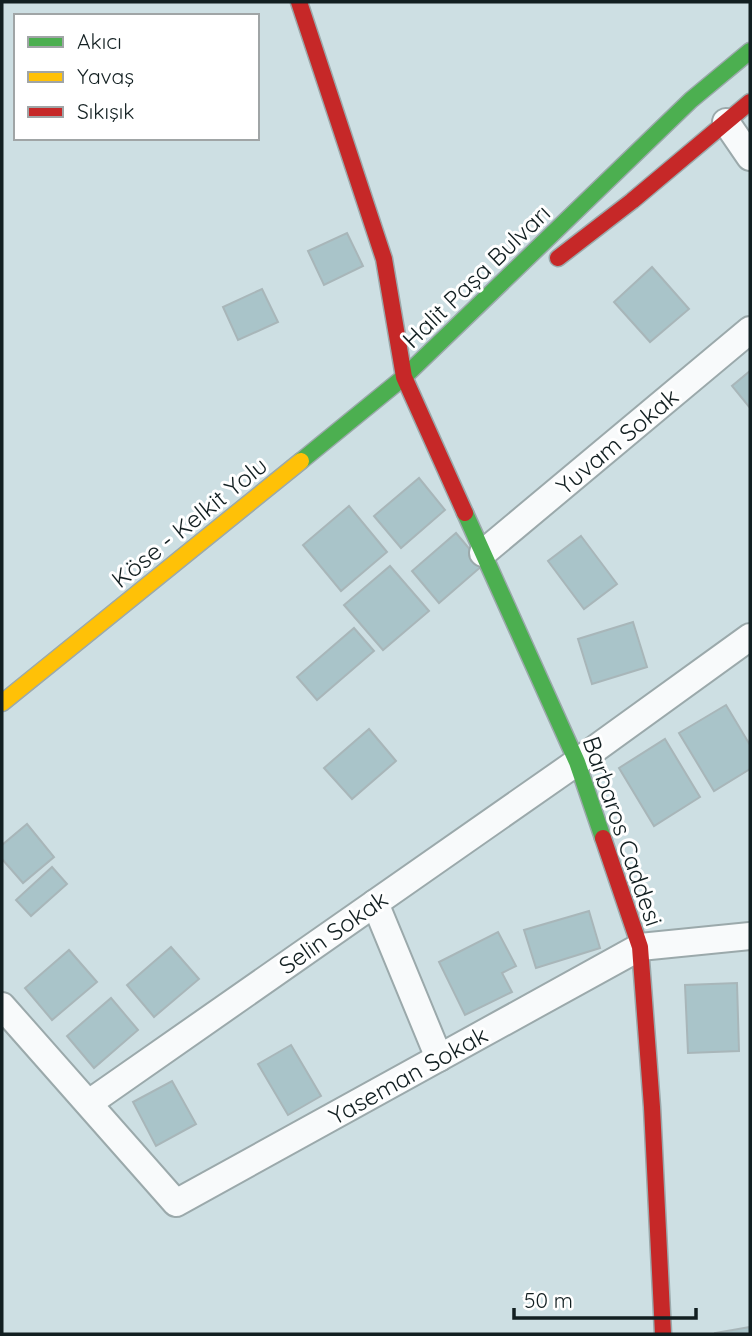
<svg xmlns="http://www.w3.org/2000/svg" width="752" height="1336" font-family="Quicksand,sans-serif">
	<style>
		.building { fill: #a9c4c9; stroke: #a8b6b9; stroke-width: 2 }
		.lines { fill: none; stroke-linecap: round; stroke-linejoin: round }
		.street-casing { stroke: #9ba9ab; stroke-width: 30 }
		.fast-casing { stroke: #9ba9ab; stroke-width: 19 }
		.slow-casing { stroke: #9ba9ab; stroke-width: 19 }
		.jam-casing { stroke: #9ba9ab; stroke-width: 19 }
		.street { stroke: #f8fafb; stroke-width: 26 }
		.fast { stroke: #4caf50; stroke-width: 16 }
		.slow { stroke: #ffc107; stroke-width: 16 }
		.jam { stroke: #c62828; stroke-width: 16 }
		.labels { text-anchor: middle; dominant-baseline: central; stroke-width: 6; stroke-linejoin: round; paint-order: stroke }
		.street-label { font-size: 24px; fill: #121f21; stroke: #fff }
	</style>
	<rect width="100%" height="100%" fill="#cddfe3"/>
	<!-- building -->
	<g class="building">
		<polygon points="347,233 363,266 324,285 308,251"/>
		<polygon points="652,267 689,309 650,342 614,302"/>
		<polygon points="262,289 278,322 238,340 223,307"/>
		<polygon points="750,371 750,408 732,386"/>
		<polygon points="419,478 445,510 401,548 374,516"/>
		<polygon points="349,506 387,552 341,591 303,545"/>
		<polygon points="456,533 483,565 439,603 412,571"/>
		<polygon points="581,536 617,584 584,609 548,561"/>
		<polygon points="390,566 429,611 383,650 344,605"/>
		<polygon points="633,622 647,667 592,684 578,639"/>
		<polygon points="354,628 374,651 317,700 297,677"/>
		<polygon points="726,705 750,745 750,769 714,791 679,733"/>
		<polygon points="369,729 396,761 352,799 324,768"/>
		<polygon points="665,739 700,797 654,826 619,768"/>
		<polygon points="27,824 54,857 23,883 2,859 2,845"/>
		<polygon points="52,867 67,884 31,916 16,900"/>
		<polygon points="589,911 600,948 536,968 524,930"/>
		<polygon points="498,932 516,966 502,973 512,992 465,1015 439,962"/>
		<polygon points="171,947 199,979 154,1017 127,985"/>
		<polygon points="69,950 97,982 52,1020 25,988"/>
		<polygon points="737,983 739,1051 688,1053 685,985"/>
		<polygon points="111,998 138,1030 94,1068 67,1036"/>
		<polygon points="291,1045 321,1096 288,1115 258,1064"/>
		<polygon points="172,1081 196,1124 156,1146 133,1102"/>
		<polygon points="750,1327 750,1334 715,1334 715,1333"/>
	</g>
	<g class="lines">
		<defs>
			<g id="street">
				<polyline points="726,122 750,157"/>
				<polyline points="483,553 750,330"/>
				<polyline points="375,903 439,1058"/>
				<polyline points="2,1006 176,1203 640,947 750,936"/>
				<polyline points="89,1103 577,762 750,637"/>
			</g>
			<g id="fast">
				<polyline points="404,377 691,100 750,51"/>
				<polyline points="301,461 404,377"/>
				<polyline points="465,513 577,762 603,838"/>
			</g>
			<polyline id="slow" points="2,703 301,461"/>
			<g id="jam">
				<polyline points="299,2 384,259 404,377 465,513"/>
				<polyline points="558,258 632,201 750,102"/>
				<polyline points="603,838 640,947 652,1107 663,1334"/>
			</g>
		</defs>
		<!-- street casing -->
		<use href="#street" class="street-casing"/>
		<!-- fast casing -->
		<use href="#fast" class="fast-casing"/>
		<!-- slow casing -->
		<use href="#slow" class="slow-casing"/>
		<!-- jam casing -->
		<use href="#jam" class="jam-casing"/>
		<!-- street -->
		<use href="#street" class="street"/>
		<!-- fast -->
		<use href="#fast" class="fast"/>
		<!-- slow -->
		<use href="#slow" class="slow"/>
		<!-- jam -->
		<use href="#jam" class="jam"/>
	</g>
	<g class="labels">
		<!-- street labels -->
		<g class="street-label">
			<text transform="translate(476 276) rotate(-44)">Halit Paşa Bulvarı</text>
			<text transform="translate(617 441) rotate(-40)">Yuvam Sokak</text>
			<text transform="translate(189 522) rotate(-39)">Köse - Kelkit Yolu</text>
			<text transform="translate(623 831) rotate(71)">Barbaros Caddesi</text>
			<text transform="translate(333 932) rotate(-35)">Selin Sokak</text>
			<text transform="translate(408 1075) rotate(-29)">Yaseman Sokak</text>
		</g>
	</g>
	<!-- border -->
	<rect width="752" height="1336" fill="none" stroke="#121f21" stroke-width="7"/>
	<!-- legend -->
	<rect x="14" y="14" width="245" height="126" fill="#ffffff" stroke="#a0a5a6" stroke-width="2"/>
	<rect x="28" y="37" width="35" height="10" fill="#4caf50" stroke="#a0a5a6" stroke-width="2"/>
	<text x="77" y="49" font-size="21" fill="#121f21">Akıcı</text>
	<rect x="28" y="72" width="35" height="10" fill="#ffc107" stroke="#a0a5a6" stroke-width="2"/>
	<text x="77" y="84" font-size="21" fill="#121f21">Yavaş</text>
	<rect x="28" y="107" width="35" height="10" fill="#c62828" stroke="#a0a5a6" stroke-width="2"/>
	<text x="77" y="119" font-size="21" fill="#121f21">Sıkışık</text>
	<!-- scale -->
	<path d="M514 1308v10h182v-10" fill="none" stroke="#121f21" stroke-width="3.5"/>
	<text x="524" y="1308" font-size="21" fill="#121f21" stroke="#ffffff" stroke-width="5" paint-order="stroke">50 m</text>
</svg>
